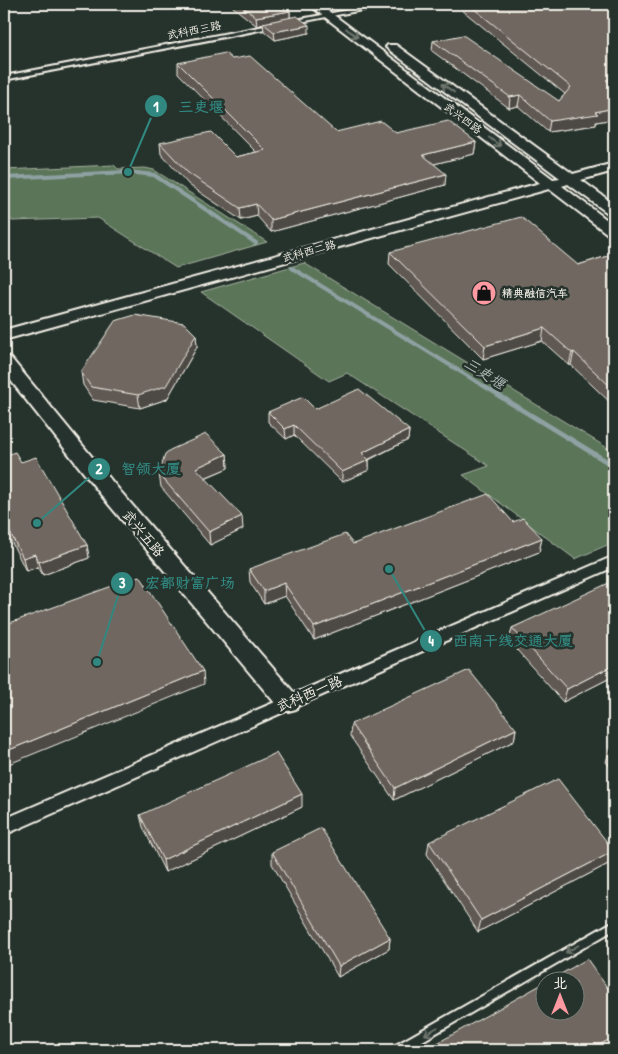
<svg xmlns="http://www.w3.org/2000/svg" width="618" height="1054" font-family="'Patrick Hand','LXGW WenKai TC',sans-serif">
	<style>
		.green { fill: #5a7459; stroke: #a7b2a0 }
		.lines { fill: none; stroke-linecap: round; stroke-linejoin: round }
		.stream-far2 { stroke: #8fa1a2; stroke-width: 3 }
		.stream-far1 { stroke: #8fa1a2; stroke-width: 4 }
		.stream { stroke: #8fa1a2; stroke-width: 5 }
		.lane-casing { stroke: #f4f1e8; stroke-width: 4 }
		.street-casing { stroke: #f4f1e8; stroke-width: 4 }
		.secondary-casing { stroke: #f4f1e8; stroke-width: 4 }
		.lane { fill: #26332d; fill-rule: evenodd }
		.street { fill: #26332d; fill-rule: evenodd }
		.secondary { fill: #26332d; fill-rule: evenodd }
		.wall { fill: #605953; stroke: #f4f1e8 }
		.shaded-wall { fill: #4e4944; stroke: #f4f1e8 }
		.building { fill: #706861; stroke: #f4f1e8 }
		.oneway { stroke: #6e766e }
		.labels { text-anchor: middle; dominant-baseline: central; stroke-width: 5; stroke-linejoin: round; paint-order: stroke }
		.far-street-label { font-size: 11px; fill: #f4f1e8; stroke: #26332d }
		.far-poi-label { font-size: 11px; font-weight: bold; fill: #f4f1e8; stroke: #26332d; text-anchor: start }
		.street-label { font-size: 14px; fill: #f4f1e8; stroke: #26332d }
		.water-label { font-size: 15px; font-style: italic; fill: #b1bcb9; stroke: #26332d }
		.leader { fill: none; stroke: #318880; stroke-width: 2 }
		.callout-dot { fill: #318880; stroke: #26332d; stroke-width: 2 }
		.mark-label { font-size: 15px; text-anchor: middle; font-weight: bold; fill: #fff }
		.callout-label { font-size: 15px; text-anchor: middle; font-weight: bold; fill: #318880; stroke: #26332d; stroke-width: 5; stroke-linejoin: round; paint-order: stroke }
	</style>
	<rect width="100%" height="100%" fill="#26332d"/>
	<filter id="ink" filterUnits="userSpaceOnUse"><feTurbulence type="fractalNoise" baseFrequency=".02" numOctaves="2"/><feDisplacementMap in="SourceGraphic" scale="10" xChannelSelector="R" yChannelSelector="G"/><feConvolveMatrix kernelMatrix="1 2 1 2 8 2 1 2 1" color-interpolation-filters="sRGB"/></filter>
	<g filter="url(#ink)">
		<!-- green -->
		<g class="green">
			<polygon points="114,165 118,169 145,168 154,170 267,242 176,268 98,218 12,221 6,212 4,212 4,170"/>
			<polygon points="304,263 614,452 614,542 575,559 463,475 489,466 347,373 329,381 201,292"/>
		</g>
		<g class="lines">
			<!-- stream-far2 -->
			<polyline class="stream-far2" points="102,173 139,173"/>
			<!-- stream-far1 -->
			<g class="stream-far1">
				<polyline points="128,172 154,175 256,243"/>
				<polyline points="4,178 127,172"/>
				<polyline points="292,268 500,396"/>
			</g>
			<!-- stream -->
			<polyline class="stream" points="498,395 614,466"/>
			<defs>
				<polygon id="lane" points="614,921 614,930 407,1050 393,1050 394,1046"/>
				<g id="street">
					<polygon points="379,4 393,4 4,80 4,76"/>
					<polygon points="614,556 614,567 4,835 4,819"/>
				</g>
				<g id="secondary">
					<polygon points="308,4 319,4 553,179 560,178 388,49 386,47 388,45 396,45 573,174 614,163 614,171 581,180 614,204 614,215 609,214 568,184 562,186 614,225 614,236 609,235 549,189 4,340 4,330 540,183"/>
					<polygon points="4,356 10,357 120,491 296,695 300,702 296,709 288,711 280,709 106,501 4,372"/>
				</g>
			</defs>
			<!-- lane casing -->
			<use href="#lane" class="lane-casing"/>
			<!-- street casing -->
			<use href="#street" class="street-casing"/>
			<!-- secondary casing -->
			<use href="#secondary" class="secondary-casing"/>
			<!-- lane -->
			<use href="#lane" class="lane"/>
			<!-- street -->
			<use href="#street" class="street"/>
			<!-- secondary -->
			<use href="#secondary" class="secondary"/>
		</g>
		<!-- wall -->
		<g class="wall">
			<polygon points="233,4 281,4 290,11 290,18 309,33 275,40 264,31 263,24 257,26 233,7"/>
			<polygon points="463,4 614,4 614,119 596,122 596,125 548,132 518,106 509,108 432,51 433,41 559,101 565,94 462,10"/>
			<polygon points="232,59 336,132 396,133 476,142 474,154 434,164 445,185 271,232 257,216 241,220 189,185 161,154 160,143 236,157 256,152 178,73 178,63"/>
			<polygon points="390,252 578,265 614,254 614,406 571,365 569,365 542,341 483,359 389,264"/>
			<polygon points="196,335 197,347 167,399 140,408 93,400 83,385 81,372"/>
			<polygon points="268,412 409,430 408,440 369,460 369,470 342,482 294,435 286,439 268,422"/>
			<polygon points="227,454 228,468 205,478 243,529 210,545 161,487 159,474"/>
			<polygon points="4,456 21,462 87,545 89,558 43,575 38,567 26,571 4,527"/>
			<polygon points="513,522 542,538 539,552 314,640 285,596 264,604 250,582 249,569 353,544"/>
			<polygon points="614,585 614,676 563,702 509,641 512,628"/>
			<polygon points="351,724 516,729 514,741 394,800 350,736"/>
			<polygon points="614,747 614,771 606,762 610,749"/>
			<polygon points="302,807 165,872 143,827 140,815"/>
			<polygon points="429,842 610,863 478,932 427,854"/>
			<polygon points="272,852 390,938 389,949 338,977 272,864"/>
			<polygon points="614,934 614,957 608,949"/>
		</g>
		<!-- shaded-wall -->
		<g class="shaded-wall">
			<polygon points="290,11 290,19 263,23 263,24 257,26 256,17"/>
			<polygon points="309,25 309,33 275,40 274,32"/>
			<polygon points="614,79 614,90 606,80"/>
			<polygon points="520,95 518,106 509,108 510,97"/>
			<polygon points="614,108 614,119 596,122 596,125 548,132 550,121"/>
			<polygon points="476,142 474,154 422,167 423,155"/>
			<polygon points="446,174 445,185 271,232 271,220"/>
			<polygon points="256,204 257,216 241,220 240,208"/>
			<polygon points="544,328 542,341 483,359 485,346"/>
			<polygon points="196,335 197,347 167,399 140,408 138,395"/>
			<polygon points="574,352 571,365 569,365 572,353"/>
			<polygon points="294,425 294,435 286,439 285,429"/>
			<polygon points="409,430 408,440 361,463 362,453"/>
			<polygon points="227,454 228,468 197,481 196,468"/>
			<polygon points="369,460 369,470 342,482 342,472"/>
			<polygon points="242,516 243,529 210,545 209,532"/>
			<polygon points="542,538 539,552 314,640 314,627"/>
			<polygon points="87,545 89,558 43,575 39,562"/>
			<polygon points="35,554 38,567 26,571 23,558"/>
			<polygon points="284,583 285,596 264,604 264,591"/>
			<polygon points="614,665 614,676 563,702 567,689"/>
			<polygon points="203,671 204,684 4,766 4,752"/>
			<polygon points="516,729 514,741 394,800 395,788"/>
			<polygon points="302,794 302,807 165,872 163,860"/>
			<polygon points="614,851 610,863 478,932 481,920"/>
			<polygon points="390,938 389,949 338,977 339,966"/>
			<polygon points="614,1037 614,1044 603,1050 590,1050"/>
		</g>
		<!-- building -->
		<g class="building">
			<polygon points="239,4 281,4 290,11 256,17"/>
			<polygon points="468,4 614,4 614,79 606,80 614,87 614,108 595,112 598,114 550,121 520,95 510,97 433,41 463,35 559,101 571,87"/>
			<polygon points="297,16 309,25 274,32 263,23"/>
			<polygon points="225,53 232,59 250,56 336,132 381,121 396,133 448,121 476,142 423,155 446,174 271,220 256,204 240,208 188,173 160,143 211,132 236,157 265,150 178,63"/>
			<polygon points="521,217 578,265 614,254 614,390 574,352 572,353 544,328 485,346 390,252"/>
			<polygon points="135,315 184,323 196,335 166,386 138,395 91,387 81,372 115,321"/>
			<polygon points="359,389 409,430 362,453 369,460 342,472 294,425 285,429 268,412 303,397 315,409"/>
			<polygon points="206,434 227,454 196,468 242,516 209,532 159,474 165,454 170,450"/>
			<polygon points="15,452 21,462 36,457 87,545 39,562 35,554 23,558 4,521 4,456"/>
			<polygon points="488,494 513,522 523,518 542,538 314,627 284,583 264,591 249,569 345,534 353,544"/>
			<polygon points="140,576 203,671 4,752 4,625"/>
			<polygon points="611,582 614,585 614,665 567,689 512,628"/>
			<polygon points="469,670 516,729 395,788 351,724"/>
			<polygon points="614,747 614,754 610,749"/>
			<polygon points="276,753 302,794 163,860 140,815"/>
			<polygon points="558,779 614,851 481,920 429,842"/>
			<polygon points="321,828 390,938 339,966 272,852"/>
			<polygon points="587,959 614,997 614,1037 590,1050 425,1050 546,982 546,1012 576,1012 576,982 547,982"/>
		</g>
		<!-- one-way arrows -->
		<defs><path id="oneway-shaft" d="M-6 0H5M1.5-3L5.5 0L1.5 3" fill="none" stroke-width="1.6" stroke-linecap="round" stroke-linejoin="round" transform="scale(1.25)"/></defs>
		<g class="oneway">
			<use href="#oneway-shaft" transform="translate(352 33) rotate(37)"/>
			<use href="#oneway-shaft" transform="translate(448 88) rotate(-144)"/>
			<use href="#oneway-shaft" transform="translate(495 142) rotate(37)"/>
			<use href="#oneway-shaft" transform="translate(572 949) rotate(150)"/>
			<use href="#oneway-shaft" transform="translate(431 1031) rotate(150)"/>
		</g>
	</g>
	<!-- icons -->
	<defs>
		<symbol id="shop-disc" viewBox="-11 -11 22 22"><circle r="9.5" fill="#ff9aa2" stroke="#26332d"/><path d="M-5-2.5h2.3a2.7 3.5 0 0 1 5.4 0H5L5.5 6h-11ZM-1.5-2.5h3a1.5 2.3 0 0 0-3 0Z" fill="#111"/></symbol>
	</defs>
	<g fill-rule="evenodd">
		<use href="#shop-disc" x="470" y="279" width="28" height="28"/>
	</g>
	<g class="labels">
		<!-- far-street labels -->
		<g class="far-street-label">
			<text transform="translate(194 30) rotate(-11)">武科西三路</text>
			<text transform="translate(463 118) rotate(37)">武兴四路</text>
			<text transform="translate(309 251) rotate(-15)">武科西二路</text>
		</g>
		<!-- far-poi labels -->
		<g class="far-poi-label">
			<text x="502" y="293">精典融信汽车</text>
		</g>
		<!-- street labels -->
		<g class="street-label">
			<text transform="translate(144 533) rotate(50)">武兴五路</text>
			<text transform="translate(309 693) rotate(-23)">武科西一路</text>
		</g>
		<!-- water labels -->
		<g class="water-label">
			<text transform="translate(485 373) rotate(32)">三吏堰</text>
		</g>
	</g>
	<!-- callouts -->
	<path class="leader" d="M128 172L156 106M37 523L99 469M97 662L122 583M389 569L431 641"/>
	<g class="callout-dot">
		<circle cx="128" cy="172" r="5"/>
		<circle cx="37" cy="523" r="5"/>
		<circle cx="97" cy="662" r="5"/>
		<circle cx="389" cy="569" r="5"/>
		<circle cx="156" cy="106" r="12"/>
		<circle cx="99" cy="469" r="12"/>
		<circle cx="122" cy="583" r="12"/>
		<circle cx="431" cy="641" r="12"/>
	</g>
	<g class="mark-label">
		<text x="156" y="112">1</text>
		<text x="99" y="474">2</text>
		<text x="122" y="588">3</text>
		<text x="431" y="646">4</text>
	</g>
	<g class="callout-label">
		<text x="201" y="112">三吏堰</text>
		<text x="151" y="474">智领大厦</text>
		<text x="190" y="588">宏都财富广场</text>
		<text x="513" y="646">西南干线交通大厦</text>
	</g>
	<!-- margin -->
	<rect width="618" height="1054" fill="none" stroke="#26332d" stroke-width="20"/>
	<rect x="10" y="10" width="598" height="1034" fill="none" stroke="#f4f1e8" stroke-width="2" filter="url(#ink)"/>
	<!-- north arrow -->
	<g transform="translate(560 996)"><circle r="24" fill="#26332d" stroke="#787f78"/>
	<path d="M0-4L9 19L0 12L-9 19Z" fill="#ff9aa2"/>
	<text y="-8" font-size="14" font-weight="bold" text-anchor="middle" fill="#f4f1e8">北</text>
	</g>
</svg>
